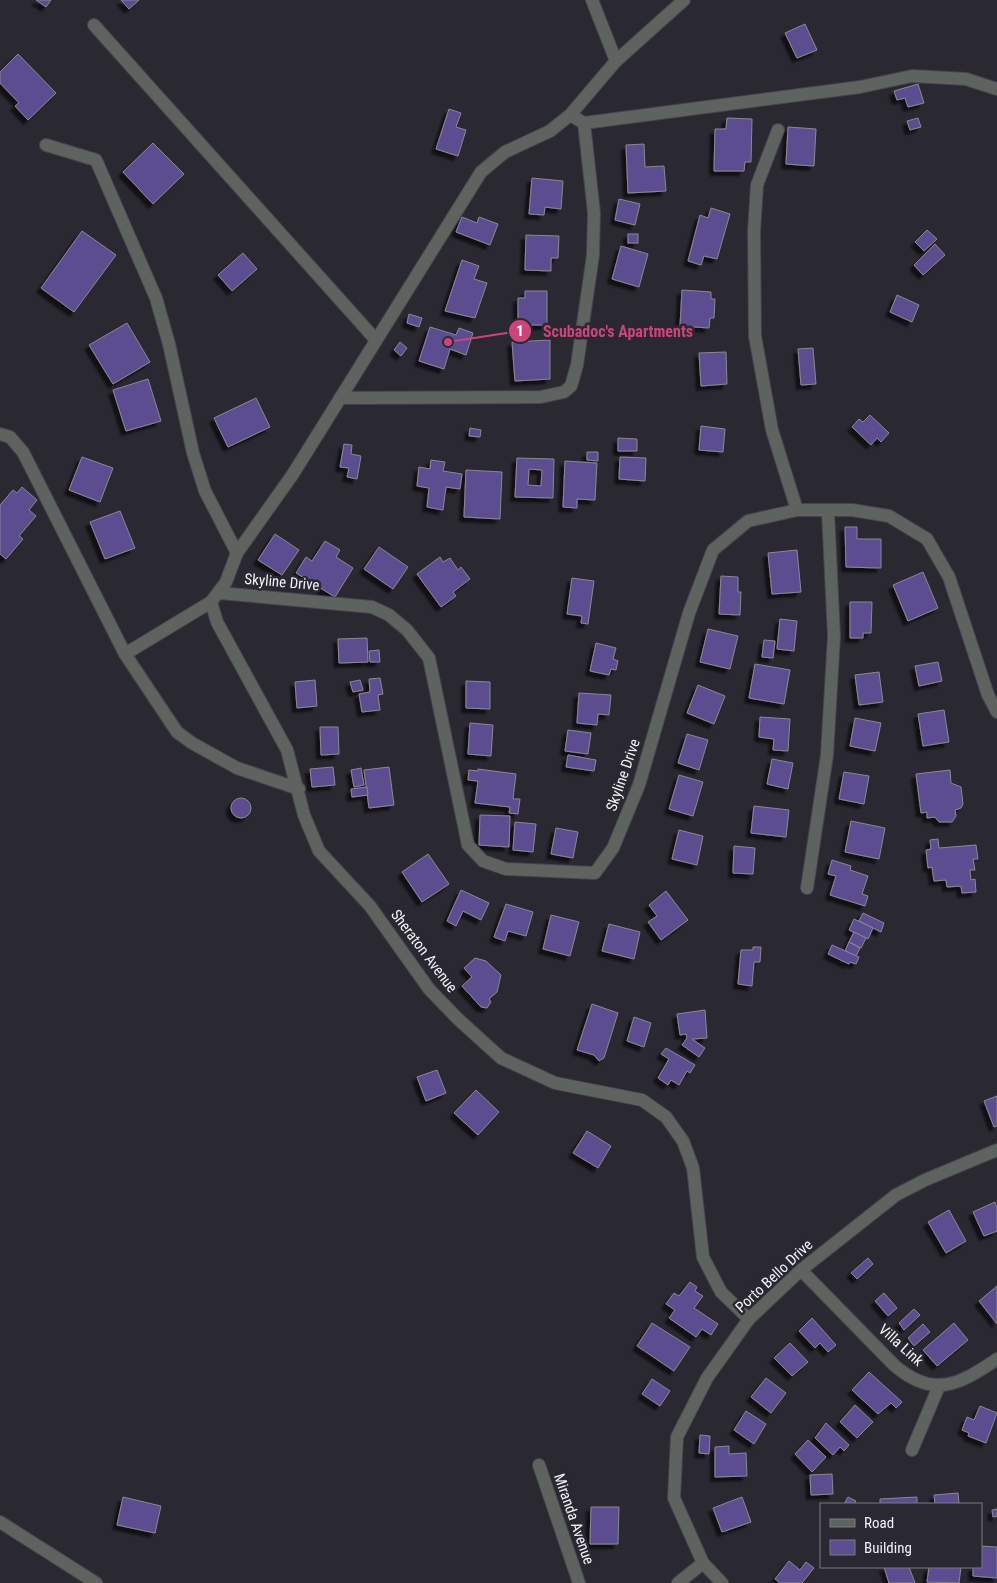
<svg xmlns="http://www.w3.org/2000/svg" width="997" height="1583" font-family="'Roboto Condensed',sans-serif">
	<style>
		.building { fill: #5c4e90; stroke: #8a8893; fill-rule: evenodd; filter: url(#shadow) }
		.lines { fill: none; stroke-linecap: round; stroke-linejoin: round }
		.street-casing { stroke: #46454e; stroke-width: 14 }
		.street { stroke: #5e635f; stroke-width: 12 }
		.labels { text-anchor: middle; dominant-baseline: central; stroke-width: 5; stroke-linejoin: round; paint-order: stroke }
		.street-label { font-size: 15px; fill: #f3f2f8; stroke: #2a2932 }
		.leader { fill: none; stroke: #cc447a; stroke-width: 2 }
		.callout-dot { fill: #cc447a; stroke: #2a2932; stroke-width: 2 }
		.mark-label { font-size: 15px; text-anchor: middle; font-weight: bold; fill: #fff }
		.callout-label { font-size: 16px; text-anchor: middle; font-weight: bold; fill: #cc447a; stroke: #2a2932; stroke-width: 5; stroke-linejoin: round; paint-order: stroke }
	</style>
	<defs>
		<filter id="shadow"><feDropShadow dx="-4.5" dy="4.5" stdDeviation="1" flood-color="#0009"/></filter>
	</defs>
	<rect width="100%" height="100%" fill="#2a2932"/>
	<!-- building -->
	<g class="building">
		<polygon points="36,0 51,0 46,7"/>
		<polygon points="121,0 139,0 129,9"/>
		<polygon points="805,24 817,50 797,58 785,33"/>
		<polygon points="18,54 56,93 28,120 15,106 19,103 0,83 0,72"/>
		<polygon points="918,84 924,103 908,107 905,98 897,100 894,91"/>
		<polygon points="449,109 461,113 456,127 466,130 458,156 436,149"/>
		<polygon points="727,118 752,119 751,162 745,162 744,171 714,171 715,129 726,129"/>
		<polygon points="918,118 921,127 910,130 907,121"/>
		<polygon points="788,127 816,129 814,166 786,164"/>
		<polygon points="153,143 184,174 153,204 123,172"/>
		<polygon points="644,144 645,167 664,166 666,191 628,193 626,145"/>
		<polygon points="532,178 563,181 561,209 545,207 544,215 529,214"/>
		<polygon points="619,199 640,204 635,225 615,220"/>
		<polygon points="711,208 730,214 717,259 704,256 701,265 688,261 700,215 708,218"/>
		<polygon points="462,217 477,223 479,217 498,224 490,245 456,232"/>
		<polygon points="927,230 937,239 924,251 915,242"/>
		<polygon points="82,231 116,255 74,312 41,288"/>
		<rect x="628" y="234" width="10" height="9"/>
		<polygon points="526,235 559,236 558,258 551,258 551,271 525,270"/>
		<polygon points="935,244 945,255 923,275 914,265"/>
		<polygon points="621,246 648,254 639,287 612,279"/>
		<polygon points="243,253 257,269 232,291 218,275"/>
		<polygon points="462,260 479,266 474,279 487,283 475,318 445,311"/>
		<polygon points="682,290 711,292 711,299 715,299 714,318 710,318 709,328 680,326"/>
		<polygon points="525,291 547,291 547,325 518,325 518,298 525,298"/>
		<polygon points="897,295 919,305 912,322 890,312"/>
		<polygon points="409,314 422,318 419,327 407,323"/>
		<polygon points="127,323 150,362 113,384 89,345"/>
		<polygon points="430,327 456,335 459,328 473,333 466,355 450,349 444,369 419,361"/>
		<polygon points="550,340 550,379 515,381 512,342"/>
		<polygon points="400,342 407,348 401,356 394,350"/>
		<polygon points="813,348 816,384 801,385 798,349"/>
		<polygon points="726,352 727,384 701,386 699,353"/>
		<polygon points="148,379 161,421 126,431 113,390"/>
		<polygon points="256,398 270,427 228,447 214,418"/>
		<polygon points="870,415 889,433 881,442 877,438 871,445 852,427 859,419 863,422"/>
		<polygon points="701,426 725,429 723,452 699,450"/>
		<polygon points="470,428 481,430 480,437 469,436"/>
		<polygon points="618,438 637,439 637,451 618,451"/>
		<polygon points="344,444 352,445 351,454 361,456 357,479 347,477 349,468 340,467"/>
		<polygon points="587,452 598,452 598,461 587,460"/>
		<polygon points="82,457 113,468 100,502 69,490"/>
		<polygon points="620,457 646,458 645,481 619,479"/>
		<path d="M 517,458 L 554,459 L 553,498 L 515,497 ZM 529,469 L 542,470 L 541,486 L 528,485 Z"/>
		<polygon points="431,460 445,462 443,471 462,474 460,489 446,487 443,510 427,507 429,488 417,486 419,467 430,469"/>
		<polygon points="565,461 597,463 595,500 577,499 577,508 563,507"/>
		<polygon points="466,470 502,472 500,519 464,517"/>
		<polygon points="22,487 37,500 29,510 36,516 19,536 23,539 6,559 0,554 0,505 13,490 17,493"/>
		<polygon points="120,511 135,548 105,559 90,522"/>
		<polygon points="845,527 857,527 857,539 881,539 881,568 846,567"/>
		<polygon points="275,534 299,550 282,575 258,560"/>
		<polygon points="325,541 340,550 336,557 353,568 335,597 296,573 306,557 312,561"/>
		<polygon points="379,547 408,567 393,589 364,569"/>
		<polygon points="797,550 801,592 772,594 768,553"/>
		<polygon points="440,557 443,562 450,558 458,570 461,567 470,579 453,592 456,596 441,607 417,574"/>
		<polygon points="923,572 938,608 908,621 893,585"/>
		<polygon points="721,576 738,577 738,592 741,592 740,615 719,614"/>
		<polygon points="572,578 594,581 588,624 581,623 582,616 567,614"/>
		<polygon points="850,602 872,602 871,633 863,633 863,638 850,638"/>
		<polygon points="780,619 797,621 794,651 777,649"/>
		<polygon points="708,629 738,636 730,669 700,662"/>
		<polygon points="367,638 368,662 339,663 338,639"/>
		<polygon points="764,640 775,641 773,658 762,657"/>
		<polygon points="596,643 616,648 613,659 618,661 616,670 611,669 609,675 590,671"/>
		<polygon points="379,650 380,662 370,662 369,651"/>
		<polygon points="938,662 942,681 919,686 915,666"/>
		<polygon points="755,664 790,670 784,704 749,698"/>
		<polygon points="879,672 883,702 859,705 855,675"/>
		<polygon points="380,678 383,694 378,695 380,710 362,712 359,694 370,692 369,679"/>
		<polygon points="315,680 317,706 297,708 295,682"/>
		<polygon points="360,680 363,690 353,692 350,682"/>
		<polygon points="466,681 490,682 490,709 466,708"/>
		<polygon points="698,685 725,696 714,724 687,713"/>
		<polygon points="579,693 611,695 609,715 598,714 597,725 577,723"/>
		<polygon points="944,710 949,742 923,746 918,714"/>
		<polygon points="760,717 790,719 788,751 773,750 774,739 759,737"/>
		<polygon points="855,718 881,723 875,751 850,746"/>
		<polygon points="470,723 493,725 491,756 468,754"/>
		<polygon points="320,727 338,727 339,754 321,755"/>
		<polygon points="568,730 591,733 588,754 565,751"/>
		<polygon points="687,734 708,740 699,770 678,763"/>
		<polygon points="568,755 596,760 594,771 566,767"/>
		<polygon points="772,759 793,763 788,789 767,784"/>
		<polygon points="333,767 335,785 312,787 310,769"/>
		<polygon points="389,767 394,805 369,808 364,770"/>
		<polygon points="361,768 364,785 354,787 351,770"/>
		<polygon points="478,769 516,774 513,799 520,799 518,814 509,813 510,807 475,803 478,781 468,780 469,770 478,771"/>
		<polygon points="950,770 951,783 961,787 963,804 961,808 955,810 956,816 952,822 939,822 935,817 927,818 927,812 921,813 916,774"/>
		<polygon points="844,772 869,776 864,804 839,799"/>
		<polygon points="679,775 703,782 693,816 669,809"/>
		<polygon points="367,787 368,795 352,797 351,789"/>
		<circle cx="241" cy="808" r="10"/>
		<polygon points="754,806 789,810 786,837 751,833"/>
		<polygon points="480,815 510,816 509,847 479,845"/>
		<polygon points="851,821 885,828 879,859 845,852"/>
		<polygon points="515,822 536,824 533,852 513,850"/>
		<polygon points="556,828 578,832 573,858 551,854"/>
		<polygon points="679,830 703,836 697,865 672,859"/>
		<polygon points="938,839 939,848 976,845 978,859 973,859 975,870 970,870 971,880 975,879 976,892 962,893 961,886 947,887 946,880 934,881 932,867 928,868 926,850 931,849 930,840"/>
		<polygon points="734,846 755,848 753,874 733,873"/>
		<polygon points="428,854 449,884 422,902 402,872"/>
		<polygon points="832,860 851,866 850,870 868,876 862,894 868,896 865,906 830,895 836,876 828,874"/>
		<polygon points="461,890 489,903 481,920 463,911 456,926 447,921"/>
		<polygon points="666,891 688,920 661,940 648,922 657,916 649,905"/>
		<polygon points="506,904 533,912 526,936 508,931 505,941 494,937"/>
		<polygon points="863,913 884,923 881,932 859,921"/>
		<polygon points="551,915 579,922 570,956 543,949"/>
		<polygon points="854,919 873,928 868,939 849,930"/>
		<polygon points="609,924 640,932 634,959 602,951"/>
		<polygon points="854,932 866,938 861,948 849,942"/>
		<polygon points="849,942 860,948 856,956 845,951"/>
		<polygon points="832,945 859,957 856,964 850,962 849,964 828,954"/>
		<polygon points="753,947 761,947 760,962 754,962 752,986 738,984 741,950 753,950"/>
		<polygon points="475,958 486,961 501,975 497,992 489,999 491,1002 487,1008 481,1007 462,986 472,977 464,968"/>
		<polygon points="592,1004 618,1013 604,1058 599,1061 594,1055 577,1050"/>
		<polygon points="705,1010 707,1038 692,1039 705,1048 699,1057 682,1045 687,1038 686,1034 680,1035 677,1014"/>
		<polygon points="634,1017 651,1023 644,1047 627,1041"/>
		<polygon points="666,1048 695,1065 690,1073 687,1071 679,1085 671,1080 668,1085 658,1078 669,1059 661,1054"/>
		<polygon points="437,1070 446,1093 426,1101 417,1077"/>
		<polygon points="476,1090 499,1112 478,1135 454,1113"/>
		<polygon points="997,1096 997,1126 994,1127 984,1101"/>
		<polygon points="587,1131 611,1146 598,1168 573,1153"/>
		<polygon points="995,1202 997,1207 997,1231 984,1236 973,1212"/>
		<polygon points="949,1210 966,1241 946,1253 928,1222"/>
		<polygon points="868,1258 873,1264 857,1279 851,1273"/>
		<polygon points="690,1282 697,1287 695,1291 703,1296 694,1308 718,1324 711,1335 702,1329 696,1337 669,1318 675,1310 666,1304 674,1293 679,1296"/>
		<polygon points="997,1286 997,1324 979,1301"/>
		<polygon points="884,1293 897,1308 888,1316 875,1301"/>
		<polygon points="914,1309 920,1315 904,1330 899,1323"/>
		<polygon points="812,1318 836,1345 828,1352 820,1343 815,1348 799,1331"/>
		<polygon points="652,1323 690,1347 674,1371 637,1346"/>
		<polygon points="954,1323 968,1340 937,1366 923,1350"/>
		<polygon points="923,1324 930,1332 914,1346 908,1338"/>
		<polygon points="790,1343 808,1362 792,1376 774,1358"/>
		<polygon points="869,1372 902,1402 896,1408 891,1403 878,1414 852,1390"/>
		<polygon points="766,1378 786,1393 771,1413 751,1397"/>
		<polygon points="652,1379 670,1391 660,1406 642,1394"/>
		<polygon points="855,1405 873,1422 857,1438 840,1422"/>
		<polygon points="980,1406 997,1413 986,1443 968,1436 969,1433 962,1430 967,1417 974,1420"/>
		<polygon points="746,1411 766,1424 754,1444 734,1430"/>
		<polygon points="826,1423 849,1445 844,1451 840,1447 833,1455 815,1438"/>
		<polygon points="700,1435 710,1436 709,1454 699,1453"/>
		<polygon points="808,1440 826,1457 812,1472 795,1454"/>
		<polygon points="729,1446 729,1454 746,1453 747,1476 715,1477 715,1447"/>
		<polygon points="832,1474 833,1494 811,1495 810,1475"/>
		<polygon points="958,1493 959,1504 935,1504 934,1495"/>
		<polygon points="123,1497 161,1506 155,1533 117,1525"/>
		<polygon points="742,1497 751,1522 722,1532 713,1508"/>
		<polygon points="848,1497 856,1501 854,1504 844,1504"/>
		<polygon points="917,1497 917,1504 880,1504 880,1499"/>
		<polygon points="591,1507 619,1507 618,1544 590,1544"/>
		<polygon points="997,1509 997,1516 993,1517 992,1510"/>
		<polygon points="981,1546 997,1547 997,1578 973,1576 973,1567 981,1567"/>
		<polygon points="789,1561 800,1570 806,1562 814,1568 802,1583 780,1583 775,1579"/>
		<polygon points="884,1567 909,1567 915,1583 889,1583"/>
		<polygon points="929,1567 961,1567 959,1583 927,1582"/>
	</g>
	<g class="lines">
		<defs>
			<g id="street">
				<polyline points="592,0 616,61"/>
				<polyline points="94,25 376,340"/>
				<polyline points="584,123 860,87 912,76 966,79 997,89"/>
				<polyline points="778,130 757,185 754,231 755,336 772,430 797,510"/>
				<polyline points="46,145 96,160 156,298 169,344 193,453 205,491 237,553"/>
				<polyline points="340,398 541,397 564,392 571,386 577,365 593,255 594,213 584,123 570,115"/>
				<polyline points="0,434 10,437 23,452 125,654 177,732 192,743 237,768 299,789"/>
				<polyline points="220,593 372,607 389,615 407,630 429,658 468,845 483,861 506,869 595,873 613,848 639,785 689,613 713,550 748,521 797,510 852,510 889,516 927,539 949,577 988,695 997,712"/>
				<polyline points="211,602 217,622 287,750 304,815 319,851 370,906 429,989 457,1018 501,1058 555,1083 642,1100 666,1117 683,1141 693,1168 703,1257 721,1292 749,1319"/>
				<polyline points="125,654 211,602 226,582 237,553 293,474 481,172 505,152 550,131 570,115 616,61 684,0"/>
				<polyline points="807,888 827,755 834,636 828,512"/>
				<path d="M 801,1270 L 894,1365 C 933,1399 959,1385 997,1359"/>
				<polyline points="912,1450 939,1386"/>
				<polyline points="539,1465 579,1583"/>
				<polyline points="0,1522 96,1583"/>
				<polyline points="678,1583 703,1563"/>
				<polyline points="722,1583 703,1563 674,1498 677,1437 707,1378 749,1319 801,1270 896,1195 925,1180 997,1150"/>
			</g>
		</defs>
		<!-- street casing -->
		<use href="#street" class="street-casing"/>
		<!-- street -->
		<use href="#street" class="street"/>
	</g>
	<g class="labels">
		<!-- street labels -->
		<g class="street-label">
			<text transform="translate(282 582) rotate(5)">Skyline Drive</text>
			<text transform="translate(623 775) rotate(-71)">Skyline Drive</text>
			<text transform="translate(424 951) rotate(53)">Sheraton Avenue</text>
			<text transform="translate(774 1276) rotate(-43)">Porto Bello Drive</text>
			<text transform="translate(901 1345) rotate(42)">Villa Link</text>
			<text transform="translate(574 1519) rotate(71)">Miranda Avenue</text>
		</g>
	</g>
	<!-- callouts -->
	<path class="leader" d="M448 342L520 331"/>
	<g class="callout-dot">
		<circle cx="448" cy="342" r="5"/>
		<circle cx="520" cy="331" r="12"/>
	</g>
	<g class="mark-label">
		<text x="520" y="336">1</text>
	</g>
	<g class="callout-label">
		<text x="618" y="337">Scubadoc's Apartments</text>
	</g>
	<!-- legend -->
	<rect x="820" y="1503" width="162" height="65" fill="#2a2932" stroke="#7a7981"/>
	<rect x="830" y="1519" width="25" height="8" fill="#5e635f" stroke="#7a7981"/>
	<text x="864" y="1528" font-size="15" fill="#f3f2f8">Road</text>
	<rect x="830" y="1540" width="25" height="15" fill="#5c4e90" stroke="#7a7981"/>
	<text x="864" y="1553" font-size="15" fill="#f3f2f8">Building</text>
</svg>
